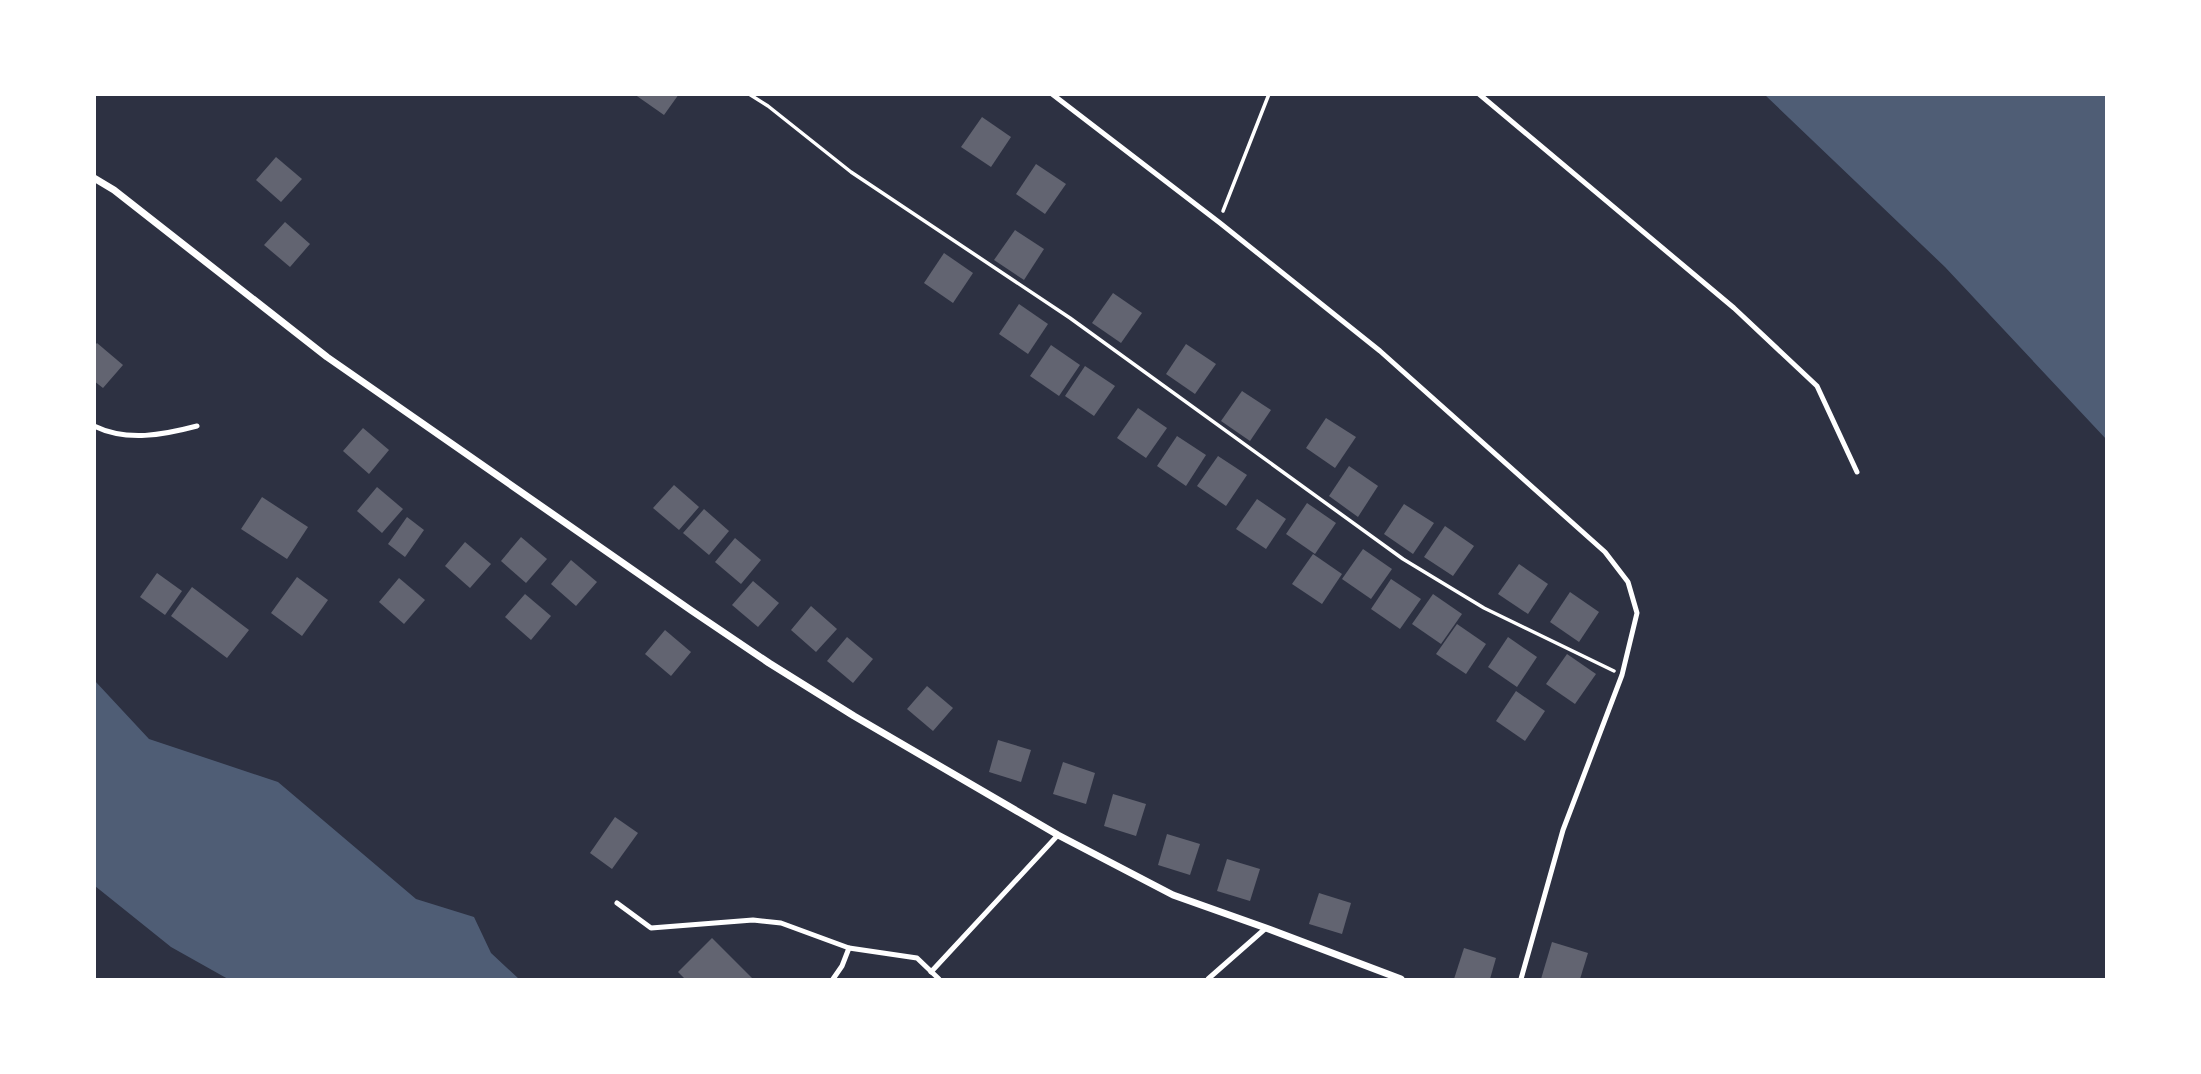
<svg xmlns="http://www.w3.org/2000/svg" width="2201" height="1074" font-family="Mulish,sans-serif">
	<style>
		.water { fill: #4f5d75 }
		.building { fill: #626471 }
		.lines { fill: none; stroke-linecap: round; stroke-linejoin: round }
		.path { stroke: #fff; stroke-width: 3.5 }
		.service { stroke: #fff; stroke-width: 5 }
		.minor { stroke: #fff; stroke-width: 7 }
	</style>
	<rect width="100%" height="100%" fill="#2d3142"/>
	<!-- water -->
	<g class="water">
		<polygon points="1765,95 2106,95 2106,439 1945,267"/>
		<polygon points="95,681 149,739 278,782 416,899 474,917 491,953 519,979 228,979 171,947 95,886"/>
	</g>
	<!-- building -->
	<g class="building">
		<polygon points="634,94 679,94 664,115"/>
		<polygon points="982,117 1011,137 991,167 961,147"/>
		<polygon points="276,157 302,179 281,202 256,180"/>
		<polygon points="1036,164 1066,184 1045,214 1016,194"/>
		<polygon points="285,222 310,244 290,267 264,245"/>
		<polygon points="1015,230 1044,249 1024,280 994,260"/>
		<polygon points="944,253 973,273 953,303 924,283"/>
		<polygon points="1113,293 1142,313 1121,343 1092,323"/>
		<polygon points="1019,304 1048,324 1028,354 999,334"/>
		<polygon points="97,343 123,365 103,388 94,381 94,346"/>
		<polygon points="1186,344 1216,364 1195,394 1166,374"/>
		<polygon points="1051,345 1080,365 1059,396 1030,376"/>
		<polygon points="1085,366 1115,386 1094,416 1065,396"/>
		<polygon points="1242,391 1271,410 1250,441 1221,421"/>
		<polygon points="1138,408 1167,428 1146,458 1117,438"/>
		<polygon points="1326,418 1356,437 1335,468 1306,448"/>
		<polygon points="363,428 389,450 369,474 343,451"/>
		<polygon points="1177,436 1206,455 1186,486 1157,466"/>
		<polygon points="1218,456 1247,475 1226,506 1197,486"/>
		<polygon points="1349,466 1378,486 1358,517 1329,496"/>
		<polygon points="674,485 699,507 679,530 653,508"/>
		<polygon points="377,487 403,509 382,533 357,511"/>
		<polygon points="262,497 308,527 287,559 241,529"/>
		<polygon points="1257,499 1286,519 1266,549 1236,529"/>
		<polygon points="1307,503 1336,523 1315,554 1286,534"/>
		<polygon points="1404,504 1434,523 1413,554 1384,534"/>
		<polygon points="704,509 729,531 709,555 683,533"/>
		<polygon points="407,517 424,530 405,557 388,544"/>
		<polygon points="1445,526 1474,546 1453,576 1424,557"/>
		<polygon points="521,537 547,559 526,583 501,561"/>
		<polygon points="735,538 761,560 741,584 715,562"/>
		<polygon points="465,542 491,564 470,588 445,566"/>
		<polygon points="1363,549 1392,569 1371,599 1342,579"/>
		<polygon points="1313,554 1342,574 1322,604 1292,584"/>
		<polygon points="571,560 597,582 576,606 551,584"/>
		<polygon points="1519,564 1548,584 1528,614 1498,594"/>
		<polygon points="157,573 182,591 165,615 140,597"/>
		<polygon points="297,577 328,600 302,636 271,613"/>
		<polygon points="399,578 425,600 404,624 379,602"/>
		<polygon points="1391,579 1421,599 1400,629 1371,609"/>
		<polygon points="753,581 779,603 758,627 732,605"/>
		<polygon points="192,587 249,630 227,658 171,616"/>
		<polygon points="1570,592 1599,612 1579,642 1550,622"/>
		<polygon points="525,594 551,616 531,640 505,617"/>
		<polygon points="1433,594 1462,614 1441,644 1412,624"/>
		<polygon points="811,606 837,629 816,652 791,630"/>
		<polygon points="1457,624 1486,644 1466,674 1436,654"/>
		<polygon points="665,630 691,652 671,676 645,654"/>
		<polygon points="847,637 873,659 853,683 827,661"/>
		<polygon points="1508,637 1537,657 1517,687 1488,667"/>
		<polygon points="1567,654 1596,674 1575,704 1546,684"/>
		<polygon points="927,686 953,708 933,731 907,709"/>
		<polygon points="1516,691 1545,711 1525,741 1496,721"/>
		<polygon points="998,740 1031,750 1021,782 989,772"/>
		<polygon points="1063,762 1095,773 1086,804 1053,794"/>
		<polygon points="1113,794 1146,804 1136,836 1104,826"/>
		<polygon points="615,817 638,833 612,869 590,853"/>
		<polygon points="1167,834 1200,844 1190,875 1158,865"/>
		<polygon points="1227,859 1260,869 1250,901 1217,891"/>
		<polygon points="1319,893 1351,903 1342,934 1309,924"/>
		<polygon points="712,938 753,979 685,979 678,972"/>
		<polygon points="1552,942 1588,953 1580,979 1541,979"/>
		<polygon points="1464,948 1496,958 1490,979 1454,979"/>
	</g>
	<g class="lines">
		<!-- path -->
		<g class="path">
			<polyline points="749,94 768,106 851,172 1070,318 1403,559 1484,608 1614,671"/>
			<polyline points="1223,211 1269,94"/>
		</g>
		<!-- service -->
		<g class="service">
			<polyline points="1052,94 1220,223 1380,351 1605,552 1628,582 1637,613 1622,675 1563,830 1521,979"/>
			<polyline points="1479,94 1734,308 1817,386 1857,472"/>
			<path d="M 94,426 C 127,442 163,435 197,426"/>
			<polyline points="617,903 651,928 753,920 781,923 849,948 917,958 939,979"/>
			<polyline points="931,972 1058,835"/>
			<polyline points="833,979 842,966 849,948"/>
			<polyline points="1208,979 1266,928"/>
		</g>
		<!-- minor -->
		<polyline class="minor" points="94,178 114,190 327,357 692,611 769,663 854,716 1058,835 1173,895 1266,928 1401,979"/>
	</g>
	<!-- border -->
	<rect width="2201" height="1074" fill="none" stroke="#ffffff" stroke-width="192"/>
</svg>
